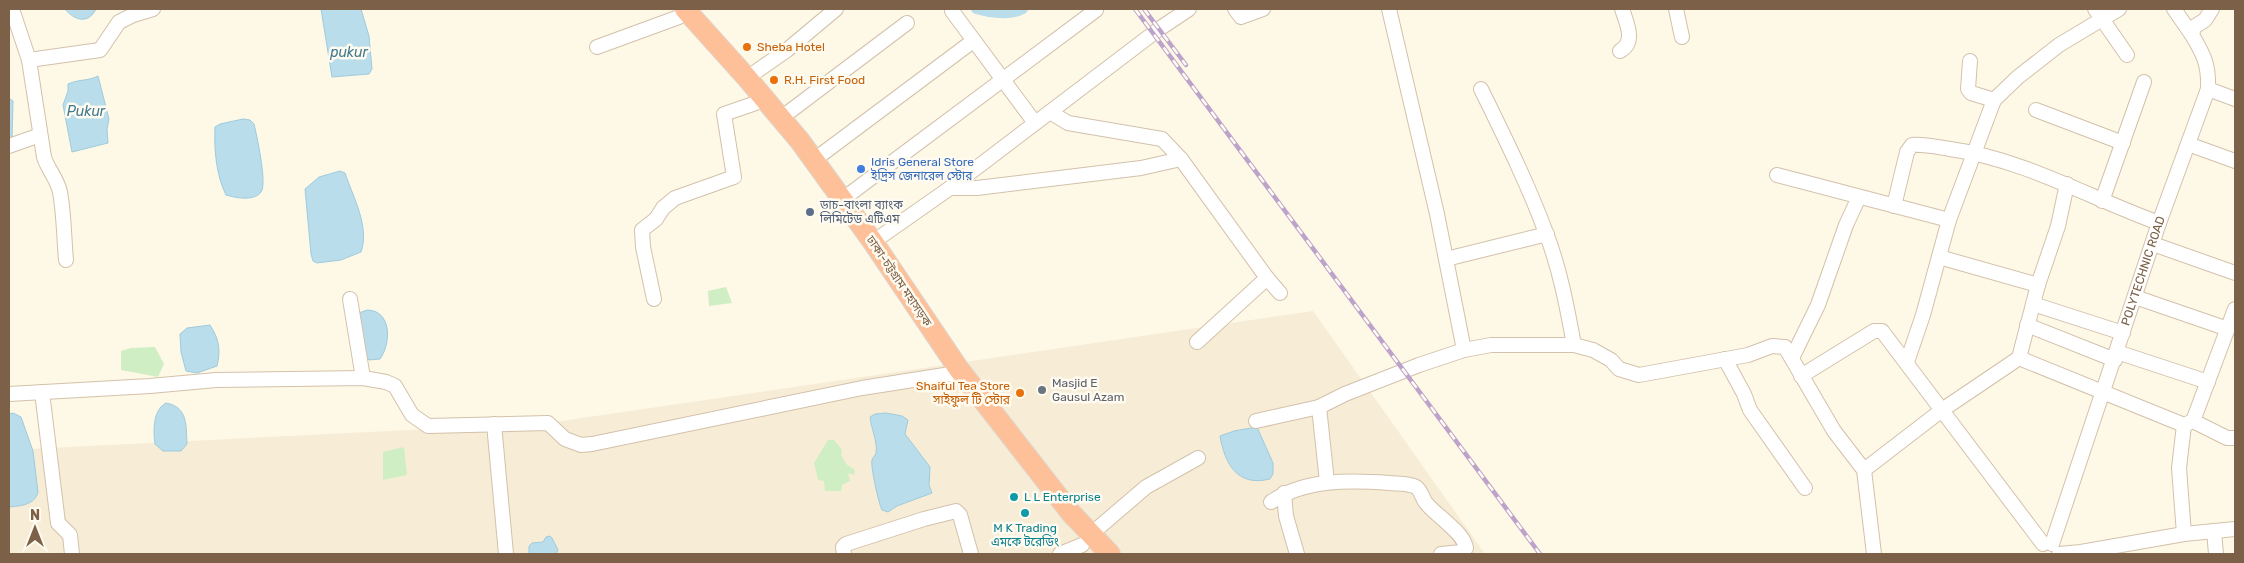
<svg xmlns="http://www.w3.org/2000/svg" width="2244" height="563" font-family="Rubik,'Noto Sans Bengali',sans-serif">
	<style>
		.residential { fill: #f7ecd5 }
		.green { fill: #cfeec4 }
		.water { fill: #b9ddeb; stroke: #9ecbdd }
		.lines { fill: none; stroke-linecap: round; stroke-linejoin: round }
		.canal { stroke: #b9ddeb; stroke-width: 10 }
		.minor-casing { stroke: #d3c1ab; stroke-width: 16 }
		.highway-casing { stroke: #ddd6cf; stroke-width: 22 }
		.minor { stroke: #fff; stroke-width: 14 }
		.highway { stroke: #fec099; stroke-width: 20 }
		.rail-casing { stroke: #bda3ca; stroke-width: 4.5 }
		.rail { stroke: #fffbf0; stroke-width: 2.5; stroke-dasharray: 8; stroke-linecap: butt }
		.food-dot { fill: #e8710a; stroke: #fffbf0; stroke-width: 2 }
		.shop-dot { fill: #3f7fe0; stroke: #fffbf0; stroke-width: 2 }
		.service-dot { fill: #5c6f8a; stroke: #fffbf0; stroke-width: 2 }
		.worship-dot { fill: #6b7280; stroke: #fffbf0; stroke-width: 2 }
		.culture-dot { fill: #0f9aa8; stroke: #fffbf0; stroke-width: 2 }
		.labels { text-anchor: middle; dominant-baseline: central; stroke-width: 5; stroke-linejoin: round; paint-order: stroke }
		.food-label { font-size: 12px; fill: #c56008; stroke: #fffbf0; text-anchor: start }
		.shop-label { font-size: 12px; fill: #366cbe; stroke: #fffbf0; text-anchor: start }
		.service-label { font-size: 12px; fill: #4e5e75; stroke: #fffbf0; text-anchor: start }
		.street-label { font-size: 12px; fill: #7c6148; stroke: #fffbf0 }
		.worship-label { font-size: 12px; fill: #5b616d; stroke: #fffbf0; text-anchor: start }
		.culture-label { font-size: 12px; fill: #0d838f; stroke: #fffbf0; text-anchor: start }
		.water-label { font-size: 14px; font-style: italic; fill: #3f7990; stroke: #fffbf0 }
	</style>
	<rect width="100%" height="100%" fill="#fef8e7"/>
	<!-- residential -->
	<polygon class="residential" points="1313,311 1485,554 9,554 9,450 548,423"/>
	<!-- green -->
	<g class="green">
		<polygon points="726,287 732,303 709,306 708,291"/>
		<polygon points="155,347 164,364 158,377 121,370 121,351 131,348"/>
		<polygon points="828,440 834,440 842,450 841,455 846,464 855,470 854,475 848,473 850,481 842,485 841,491 825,491 824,481 818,480 814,463"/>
		<polygon points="404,447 407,475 383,480 383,452"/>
	</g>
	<!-- water -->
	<g class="water">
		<path d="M 65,9 L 96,9 C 88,25 74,20 65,9 Z"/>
		<polygon points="321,9 361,9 369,36 372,69 369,74 332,77"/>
		<path d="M 98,76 L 109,119 L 107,129 L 108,143 L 72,152 L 63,105 L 68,91 L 68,84 C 79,79 89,81 98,76 Z"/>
		<polygon points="9,98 13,101 12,140 9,142"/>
		<path d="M 243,119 L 250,120 L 254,124 C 257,136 266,179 262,190 C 257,202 236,198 226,195 C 216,175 214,149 215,127 L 220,124 Z"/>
		<path d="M 340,171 L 345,173 C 353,197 370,227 361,252 L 341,260 L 317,263 L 313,261 L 311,254 L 305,189 L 319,177 Z"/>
		<path d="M 367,310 C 391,310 392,342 380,359 L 369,360 L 361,351 L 355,319 L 359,313 Z"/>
		<path d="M 210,325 C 219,339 221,350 217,366 L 197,373 L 186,371 L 181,352 L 180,334 L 187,328 Z"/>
		<path d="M 166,403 C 188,407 186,425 187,444 L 181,451 L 163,451 L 155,444 C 153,430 153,410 166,403 Z"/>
		<path d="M 13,413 L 21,417 L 33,451 L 38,492 C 35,505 20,506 9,507 L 9,414 Z"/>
		<path d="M 886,413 L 902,416 L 908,420 L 905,434 L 930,467 L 929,485 L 932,493 L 897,506 L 888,512 L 882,510 C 879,505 870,464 872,460 C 872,458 876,455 876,453 C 878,442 871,428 870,417 L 875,414 Z"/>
		<path d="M 1257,427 L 1273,463 L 1273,474 L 1270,479 C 1238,487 1225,465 1220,436 L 1234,431 Z"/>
		<polygon points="550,536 552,538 558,550 556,554 529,554 529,546 532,543 543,542 546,537"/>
	</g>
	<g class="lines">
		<!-- canal -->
		<path class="canal" d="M 976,9 C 989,13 1011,16 1023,9"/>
		<defs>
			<g id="minor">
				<polyline points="12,9 29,60 100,50 119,22 133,15 153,9"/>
				<polyline points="1235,9 1241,17 1263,9"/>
				<polyline points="1389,9 1437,214 1464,350"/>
				<polyline points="1676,9 1682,37"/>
				<polyline points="2095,9 2127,55"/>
				<polyline points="2174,9 2192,35"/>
				<polyline points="952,11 1035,123"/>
				<polyline points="597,47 679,17"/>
				<path d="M 1620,51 C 1636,42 1627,24 1622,9"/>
				<path d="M 29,60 L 44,157 C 48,170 57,178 60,192 C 64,214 64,238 66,260"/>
				<polyline points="1970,61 1968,89 1971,93 1994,100"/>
				<polyline points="747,78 787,50 836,9"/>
				<path d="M 1481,89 C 1504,136 1528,184 1546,233 C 1560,269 1567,307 1574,345"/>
				<polyline points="2208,89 2235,99"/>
				<polyline points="2036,110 2123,143"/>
				<polyline points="1050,112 1068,123 1162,139 1181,159 1267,278 1280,293"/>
				<polyline points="781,118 907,23"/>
				<polyline points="2188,144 2235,161"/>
				<polyline points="9,146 40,135"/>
				<polyline points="814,160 973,41"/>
				<polyline points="1777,175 1949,220"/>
				<polyline points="950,188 977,188 1141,168 1181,159"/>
				<polyline points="843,199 1096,10"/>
				<polyline points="2102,201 2144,82"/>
				<path d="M 1894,206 L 1907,152 L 1912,145 C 1924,144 1937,147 1950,149 C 2023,159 2090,198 2159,223"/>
				<polyline points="873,242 950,188 1159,29 1189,9"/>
				<polyline points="2153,244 2235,273"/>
				<polyline points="1939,257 2038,285"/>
				<polyline points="1446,259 1547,234"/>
				<polyline points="2135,297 2228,329"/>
				<polyline points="350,299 363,378"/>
				<polyline points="654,299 643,247 642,230 656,219 663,208 675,198 734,177 724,114 756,103"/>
				<polyline points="2033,304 2123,333"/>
				<polyline points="2027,325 2115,360"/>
				<polyline points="1197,342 1267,278"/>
				<polyline points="2117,352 2208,382"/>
				<polyline points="1792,358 1818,305 1846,225 1859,197"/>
				<polyline points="2019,358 2038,285 2058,226 2067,184"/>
				<polyline points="1725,359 1744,394 1750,410 1805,488"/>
				<polyline points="1907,362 1923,315 1949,220 1994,100 2018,77 2059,45 2119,9"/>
				<polyline points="1801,376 1874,331 1882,331 2043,544"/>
				<polyline points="42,392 58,523 70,535 72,554"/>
				<polyline points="9,394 150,386 216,380 363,378 386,382 395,386 412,415 428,426 548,423 565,439 581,445 592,444 862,388 951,374"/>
				<polyline points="1319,407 1327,482"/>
				<polyline points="1256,421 1319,407 1345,394 1419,365 1464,350 1491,345 1574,345 1593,350 1611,360 1619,369 1639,375 1748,355 1772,346 1785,347 1834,431 1864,470 1874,554"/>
				<polyline points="2193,421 2227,438 2235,438"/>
				<polyline points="494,424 506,554"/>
				<polyline points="2184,425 2179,468 2184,534"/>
				<polyline points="1864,470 1942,410 2019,358 2184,425 2193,421 2235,309"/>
				<polyline points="1284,493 1286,516 1297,554"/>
				<path d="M 1271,502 C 1305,479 1349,480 1389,483 C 1397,484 1409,483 1416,487 C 1421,490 1422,498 1426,503 C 1431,509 1437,514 1443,519 C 1451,527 1464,536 1466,548 L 1462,552 L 1441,554"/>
				<polyline points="2214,531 2216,554"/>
				<polyline points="1090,535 1146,487 1198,458"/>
				<path id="s1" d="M 2052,544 L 2159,223 L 2208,89 C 2209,65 2204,55 2192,35 L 2194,27 L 2205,20 L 2212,9"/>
				<polyline points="844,554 843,547 846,544 924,519 956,511 960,515 971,554"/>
				<polyline points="1060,554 1082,545"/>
				<polyline points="2059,554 2081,552 2184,534 2235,529"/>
			</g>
			<polyline id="highway" points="685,9 747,78 800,141 873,242 958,368 1071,513 1110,554"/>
		</defs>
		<!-- minor casing -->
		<use href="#minor" class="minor-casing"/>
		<!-- highway casing -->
		<use href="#highway" class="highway-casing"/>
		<!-- minor -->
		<use href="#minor" class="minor"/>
		<!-- highway -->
		<use href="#highway" class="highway"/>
		<defs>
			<g id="rail">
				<polyline points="1135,9 1540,554"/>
				<polyline points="1144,9 1186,65"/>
			</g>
		</defs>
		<!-- rail casing -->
		<use href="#rail" class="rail-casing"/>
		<!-- rail -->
		<use href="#rail" class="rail"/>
	</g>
	<!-- markers -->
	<g class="food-dot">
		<circle cx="747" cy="47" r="5"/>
		<circle cx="774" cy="80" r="5"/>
		<circle cx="1020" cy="393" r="5"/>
	</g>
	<circle class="shop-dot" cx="861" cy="169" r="5"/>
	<circle class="service-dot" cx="810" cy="212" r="5"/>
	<circle class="worship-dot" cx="1042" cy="390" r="5"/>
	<g class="culture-dot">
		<circle cx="1014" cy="497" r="5"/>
		<circle cx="1025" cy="513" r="5"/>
	</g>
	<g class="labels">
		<!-- food labels -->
		<g class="food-label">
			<text x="757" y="47">Sheba Hotel</text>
			<text x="784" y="80">R.H. First Food</text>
			<text x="1010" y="386" text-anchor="end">Shaiful Tea Store<tspan x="1010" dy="14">সাইফুল টি স্টোর</tspan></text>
		</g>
		<!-- shop labels -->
		<g class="shop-label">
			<text x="871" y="162">Idris General Store<tspan x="871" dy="14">ইদ্রিস জেনারেল স্টোর</tspan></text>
		</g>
		<!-- service labels -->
		<g class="service-label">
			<text x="820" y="205">ডাচ-বাংলা ব্যাংক<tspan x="820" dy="14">লিমিটেড এটিএম</tspan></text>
		</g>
		<!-- street labels -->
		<g class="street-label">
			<text stroke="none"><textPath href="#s1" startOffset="288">POLYTECHNIC ROAD</textPath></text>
			<text transform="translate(899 281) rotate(56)">ঢাকা-চট্টগ্রাম মহাসড়ক</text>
		</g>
		<!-- worship labels -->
		<g class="worship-label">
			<text x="1052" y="383">Masjid E<tspan x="1052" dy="14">Gausul Azam</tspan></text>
		</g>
		<!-- culture labels -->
		<g class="culture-label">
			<text x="1024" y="497">L L Enterprise</text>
			<text x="1025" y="528" text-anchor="middle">M K Trading<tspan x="1025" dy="14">এমকে টরেডিং</tspan></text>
		</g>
		<!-- water labels -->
		<g class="water-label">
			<text x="349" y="52">pukur</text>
			<text x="86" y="111">Pukur</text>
		</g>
	</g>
	<!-- border -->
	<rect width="2244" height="563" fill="none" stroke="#7c6148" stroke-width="20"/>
	<!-- north arrow -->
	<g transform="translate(35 528)" stroke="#fffbf0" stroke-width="4" paint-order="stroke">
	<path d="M0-4L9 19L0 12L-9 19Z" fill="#7c6148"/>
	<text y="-8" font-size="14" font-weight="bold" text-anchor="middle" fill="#7c6148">N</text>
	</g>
</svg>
